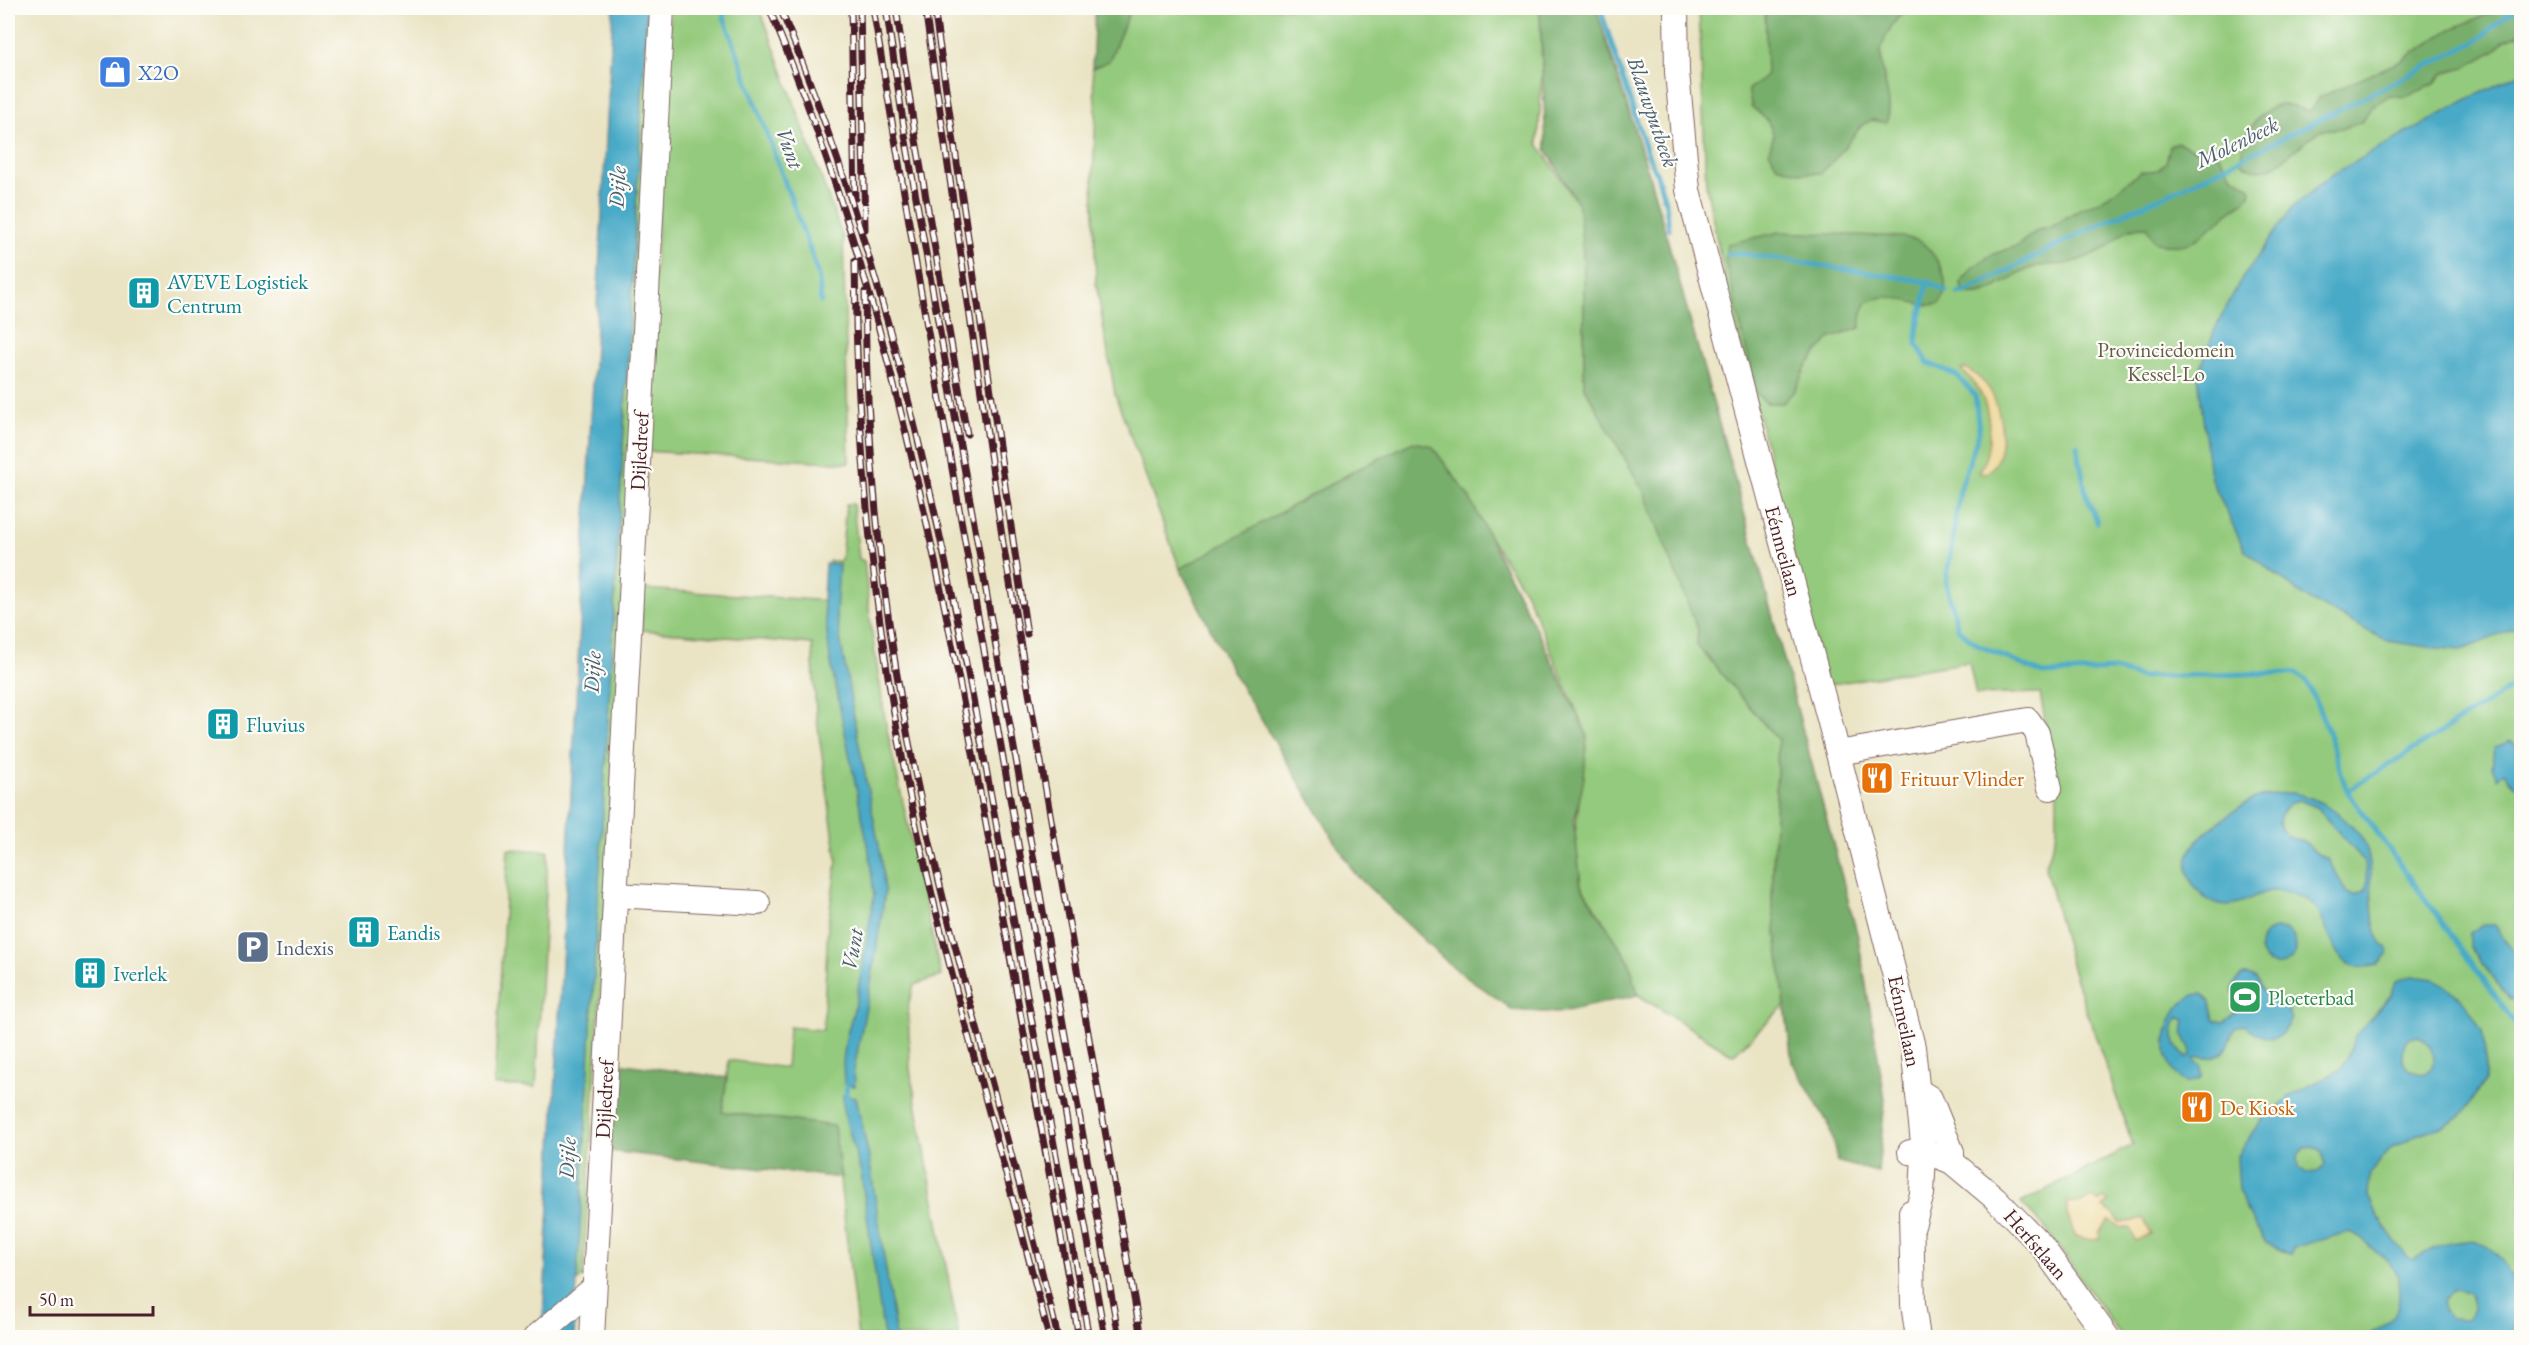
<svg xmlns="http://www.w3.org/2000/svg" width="2529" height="1345" font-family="'EB Garamond',serif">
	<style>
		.green { fill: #94ca7d; stroke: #6f7454; stroke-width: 1.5 }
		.forest { fill: #77ae6c; stroke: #60664c; stroke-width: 1.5 }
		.sand { fill: #eeda9e; stroke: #9c7c64; stroke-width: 1.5 }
		.water { fill: #48aac7; stroke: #496479; stroke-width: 1.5; fill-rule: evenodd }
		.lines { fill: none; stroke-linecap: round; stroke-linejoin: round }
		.stream { stroke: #48aac7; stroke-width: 5 }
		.minor-casing { stroke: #826461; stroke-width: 26 }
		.minor { stroke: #fff; stroke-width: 24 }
		.rail-casing { stroke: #4a1f2b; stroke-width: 7 }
		.rail { stroke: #fdfcf7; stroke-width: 4.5; stroke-dasharray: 14; stroke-linecap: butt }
		.labels { text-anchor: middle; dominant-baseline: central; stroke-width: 4.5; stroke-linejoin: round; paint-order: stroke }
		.shop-label { font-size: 21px; fill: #366cbe; stroke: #fdfcf7; text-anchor: start }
		.culture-label { font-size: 21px; fill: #0d838f; stroke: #fdfcf7; text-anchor: start }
		.park-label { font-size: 21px; fill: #645b48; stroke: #fdfcf7 }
		.street-label { font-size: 21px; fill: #4a1f2b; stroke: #fdfcf7 }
		.food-label { font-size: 21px; fill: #c56008; stroke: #fdfcf7; text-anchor: start }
		.service-label { font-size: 21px; fill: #4e5e75; stroke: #fdfcf7; text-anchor: start }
		.leisure-label { font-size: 21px; fill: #27864d; stroke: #fdfcf7; text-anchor: start }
		.water-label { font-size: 22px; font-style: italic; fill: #495e71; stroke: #fdfcf7 }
	</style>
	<rect width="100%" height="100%" fill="#fdfcf7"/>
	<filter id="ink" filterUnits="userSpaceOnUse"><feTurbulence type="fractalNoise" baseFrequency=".0167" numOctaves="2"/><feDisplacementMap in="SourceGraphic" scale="12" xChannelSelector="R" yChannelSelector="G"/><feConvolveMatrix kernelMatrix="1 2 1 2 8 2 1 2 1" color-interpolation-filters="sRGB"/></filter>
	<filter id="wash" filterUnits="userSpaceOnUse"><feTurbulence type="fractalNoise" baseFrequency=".008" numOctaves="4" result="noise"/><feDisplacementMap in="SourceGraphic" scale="24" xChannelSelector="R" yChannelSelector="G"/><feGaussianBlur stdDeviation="1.35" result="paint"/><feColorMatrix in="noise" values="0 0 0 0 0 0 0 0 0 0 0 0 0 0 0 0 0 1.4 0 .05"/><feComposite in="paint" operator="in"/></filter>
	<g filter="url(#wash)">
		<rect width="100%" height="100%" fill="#eae4c4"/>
		<!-- green -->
		<g class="green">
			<polygon points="647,8 659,8 583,1277 577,1282"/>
			<polygon points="671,8 758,8 766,25 843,238 849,463 644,451"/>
			<polygon points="1131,8 1540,8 1542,72 1538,144 1579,206 1584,267 1584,386 1644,492 1698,629 1697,645 1778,740 1772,900 1786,1004 1733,1055 1638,995 1629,961 1581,886 1575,835 1587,735 1525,591 1429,445 1278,518 1180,569 1115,394 1096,283 1093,177 1096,113 1092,68 1109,61"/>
			<polygon points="1699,8 2521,8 2521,1337 2122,1337 2046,1229 2021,1203 2133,1145 2072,968 2045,867 2057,833 2057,786 2040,693 1976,695 1969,662 1826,685 1725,282 1706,184"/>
			<polygon points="846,504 853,504 859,559 864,561 871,627 886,725 941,976 914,985 908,1006 910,1070 959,1337 858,1337 834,1127 722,1112 729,1060 786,1068 789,1027 823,1030 828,924 837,860 816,713 812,644 641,630 643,589 831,601 829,561 841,561"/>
			<polygon points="508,849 548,851 536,1087 494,1085"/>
		</g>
		<!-- forest -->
		<g class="forest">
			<polygon points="1095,8 1131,8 1109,61 1092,68"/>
			<polygon points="1540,8 1596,8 1651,181 1759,566 1858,937 1885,1099 1878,1172 1838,1162 1828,1123 1792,1062 1772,900 1778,740 1697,645 1698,629 1644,492 1584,386 1584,267 1579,206 1546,149"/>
			<path d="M 1765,8 L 1906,8 C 1897,19 1888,29 1883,43 C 1874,69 1897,98 1886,123 L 1872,120 L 1862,125 L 1836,158 L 1821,173 L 1802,173 L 1777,166 L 1769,151 L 1774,135 L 1767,120 L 1752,107 L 1748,89 L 1759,82 L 1767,74 Z"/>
			<path d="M 2497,8 L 2521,8 L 2521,34 L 2505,40 L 2496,50 L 2464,68 L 2444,73 L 2434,84 L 2406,97 L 2390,95 L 2371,108 L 2361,122 L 2344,128 L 2321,130 L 2274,166 C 2261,172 2253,171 2242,163 C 2237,140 2261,102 2288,105 C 2295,105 2302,111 2310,111 L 2320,97 L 2401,61 L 2451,29 L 2479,18 Z"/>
			<path d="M 2177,142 L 2196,150 L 2207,147 L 2215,149 L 2232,176 L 2249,186 L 2251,192 C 2246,202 2236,207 2227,214 C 2202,234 2191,255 2154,241 L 2147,227 C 2119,226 2121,241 2100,251 C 2091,255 2079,261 2070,263 C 2060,266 2048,264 2038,266 C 2014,271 1989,302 1962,293 L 1961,282 L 1972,268 L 1991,255 L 2017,246 L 2038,230 L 2050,228 L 2080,209 L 2098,202 L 2115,192 L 2140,172 L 2158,170 L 2166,162 L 2170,146 Z"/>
			<path d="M 1780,232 L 1902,237 C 1907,238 1912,239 1917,240 C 1929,245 1943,267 1945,280 C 1946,288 1944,297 1940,304 C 1909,309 1899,288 1867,302 L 1862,313 L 1860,328 L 1829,339 L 1807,365 L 1795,390 L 1783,403 L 1766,403 L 1757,394 L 1725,260 L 1727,244 Z"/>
			<polygon points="1413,442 1432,446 1469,497 1543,643 1587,735 1584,778 1574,823 1581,886 1629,961 1638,995 1557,1013 1513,1010 1448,963 1355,874 1233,673 1180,569 1354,471"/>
			<polygon points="617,1063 727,1078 722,1112 834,1126 841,1178 610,1151"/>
		</g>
		<!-- sand -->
		<g class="sand">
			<path d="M 1966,368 C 1975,374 1984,381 1990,390 C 2003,413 2009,456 1986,474 L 1979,473 C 1993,449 1993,412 1977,387 C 1973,381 1967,375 1961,370 Z"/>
			<polygon points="2093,1198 2098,1202 2104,1198 2108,1201 2103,1207 2115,1215 2119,1222 2135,1222 2143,1218 2151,1234 2135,1241 2130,1228 2119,1227 2110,1220 2099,1233 2100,1239 2091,1240 2075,1236 2067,1214 2067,1202 2080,1203"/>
		</g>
		<!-- water -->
		<g class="water">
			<polygon points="613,8 647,8 574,1337 542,1338"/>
			<polygon points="2521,73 2521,626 2462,650 2428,647 2387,641 2305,597 2244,549 2210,476 2198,376 2215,329 2239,283 2292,208 2331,175 2470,98"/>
			<polygon points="825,564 839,564 836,614 855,724 881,856 885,892 874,966 854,1069 855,1086 844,1084 843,1062 846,1038 856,1002 874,896 869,851 830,659 823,598"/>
			<polygon points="2510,741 2521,748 2521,787 2516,786 2504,772 2497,778 2492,767 2494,748"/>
			<path d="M 2294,793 C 2313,797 2328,805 2343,818 C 2351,825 2360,833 2364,842 C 2379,870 2362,931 2387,948 L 2388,954 L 2378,965 C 2325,977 2338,929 2310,902 C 2305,898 2299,896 2293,894 C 2260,881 2249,910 2219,904 C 2208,902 2200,895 2194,886 C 2174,852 2203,834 2227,816 C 2253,797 2262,794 2294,793 ZM 2299,800 L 2316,807 L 2365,862 L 2367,882 L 2366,890 L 2354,896 L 2347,893 L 2328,859 C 2313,853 2316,852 2305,842 C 2301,839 2296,840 2291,838 C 2270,827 2280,804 2299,800 Z"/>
			<polygon points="2482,925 2495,925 2521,963 2521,1000 2510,1000 2470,948 2470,933"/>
			<circle cx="2278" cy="947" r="18"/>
			<path d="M 2244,975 C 2264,975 2256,987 2268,996 C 2273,1000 2280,1000 2286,1004 L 2291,1020 C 2279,1046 2263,1040 2245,1025 L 2235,1028 C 2228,1040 2228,1057 2209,1058 C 2203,1058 2200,1056 2195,1058 L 2195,1061 L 2201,1065 L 2202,1076 L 2199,1080 L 2186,1083 C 2180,1079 2173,1072 2170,1066 C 2158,1043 2173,992 2203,994 L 2210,1002 L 2214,1020 L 2224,1022 C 2233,1016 2241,1008 2240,997 L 2233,992 C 2233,984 2237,978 2244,975 ZM 2179,1017 L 2185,1020 C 2180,1042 2189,1039 2192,1055 L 2188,1058 C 2174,1050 2169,1029 2179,1017 Z"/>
			<path d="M 2412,976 L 2434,979 L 2447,986 L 2467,1005 L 2482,1031 L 2486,1060 L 2484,1082 L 2461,1116 L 2441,1127 L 2418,1134 L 2391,1149 L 2370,1173 L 2368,1196 L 2377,1216 L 2406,1256 L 2412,1260 C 2420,1257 2425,1252 2433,1249 C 2442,1244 2459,1241 2469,1241 C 2509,1243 2529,1308 2509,1337 L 2363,1337 C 2384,1328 2400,1319 2399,1293 C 2398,1288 2399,1280 2397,1274 C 2394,1265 2382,1257 2374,1250 C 2366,1243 2360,1234 2348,1232 L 2293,1248 L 2291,1255 L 2266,1243 L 2245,1208 L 2239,1189 L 2237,1157 L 2260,1122 L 2290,1096 L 2342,1069 L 2356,1035 L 2391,995 L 2396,981 ZM 2418,1037 C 2431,1042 2433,1052 2433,1065 L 2427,1073 C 2404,1077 2394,1054 2409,1038 ZM 2313,1146 L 2322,1151 L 2324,1165 L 2318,1172 L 2306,1173 L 2299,1167 L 2298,1155 L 2304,1148 ZM 2454,1290 L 2468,1293 C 2476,1302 2475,1312 2465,1319 L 2450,1318 L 2443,1310 L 2443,1300 Z"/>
			<polygon points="843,1095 856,1097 869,1157 896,1337 884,1337 861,1173 843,1110"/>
		</g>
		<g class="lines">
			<!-- stream -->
			<g class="stream">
				<polyline points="725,8 724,17 813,258 819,280 821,302"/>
				<polyline points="1600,8 1647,152 1657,175 1666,204 1669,229"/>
				<polyline points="1727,254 1737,253 1903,278 1928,282 1946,291"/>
				<polyline points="1928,282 1917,331 1917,344 1928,363 1956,375 1975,395 1979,432 1960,490 1946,583 1958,629 1978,645 2043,674 2114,670 2140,677 2279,673 2296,674 2307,681 2327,728 2347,791 2522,1033"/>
				<polyline points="1958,293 1967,291 2094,227 2188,185 2477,41 2505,16 2522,8"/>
				<polyline points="2077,445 2086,494 2097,522"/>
				<polyline points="2347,791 2522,681"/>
				<polyline points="846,1101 847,1077"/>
			</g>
		</g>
	</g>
	<g filter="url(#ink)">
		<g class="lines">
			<defs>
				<g id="minor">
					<polyline points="1676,8 1677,72 1688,190 1833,734 1913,1047 1924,1153 1922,1194 1913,1226"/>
					<polyline points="1838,753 2028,720 2037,733 2050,788"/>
					<polyline points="615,895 758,903"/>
					<polyline points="1917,1090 1930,1098 1952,1152 1952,1162"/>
					<polyline points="1910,1152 1935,1155 1952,1162 1995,1198 2041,1245 2108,1338"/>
					<polyline points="1911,1212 1913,1304 1918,1338"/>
					<polyline points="535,1338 594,1288"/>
					<polyline points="592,1338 662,8"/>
				</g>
			</defs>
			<!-- minor casing -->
			<use href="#minor" class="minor-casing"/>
			<!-- minor -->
			<use href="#minor" class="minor"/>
			<defs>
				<g id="rail">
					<path d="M 769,8 C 881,272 936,549 987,830 C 1018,999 1049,1168 1079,1338"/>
					<path d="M 780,8 C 890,269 946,545 996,823 C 1027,995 1058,1166 1089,1338"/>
					<polyline points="851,8 855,198"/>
					<polyline points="860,8 865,229"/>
					<polyline points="873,8 915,258 1105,1338"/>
					<polyline points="886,8 906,141 1119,1338"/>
					<polyline points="896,8 916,140 967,434"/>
					<polyline points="925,8 1003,543 1141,1338"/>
					<polyline points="934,8 1027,634"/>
					<path d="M 855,261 C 856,440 873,617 909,792 C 947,976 1004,1156 1049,1338"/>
					<path d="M 865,292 C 866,460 884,628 919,792 C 957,976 1016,1155 1058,1338"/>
				</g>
			</defs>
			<!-- rail casing -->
			<use href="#rail" class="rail-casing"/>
			<!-- rail -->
			<use href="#rail" class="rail"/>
		</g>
	</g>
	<!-- icons -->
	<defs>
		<symbol id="shop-square" viewBox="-11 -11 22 22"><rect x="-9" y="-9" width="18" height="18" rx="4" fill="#3f7fe0" stroke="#fdfcf7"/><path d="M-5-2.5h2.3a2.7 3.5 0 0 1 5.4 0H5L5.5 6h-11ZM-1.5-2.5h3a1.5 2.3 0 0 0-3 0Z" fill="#fff"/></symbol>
		<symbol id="building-square" viewBox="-11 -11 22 22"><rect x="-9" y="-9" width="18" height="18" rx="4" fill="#0f9aa8" stroke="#fdfcf7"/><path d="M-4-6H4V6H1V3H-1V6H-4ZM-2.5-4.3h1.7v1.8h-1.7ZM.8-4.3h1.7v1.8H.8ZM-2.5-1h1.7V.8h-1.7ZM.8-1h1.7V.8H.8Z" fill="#fff"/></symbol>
		<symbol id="restaurant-square" viewBox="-11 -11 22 22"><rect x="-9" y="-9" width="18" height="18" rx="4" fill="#e8710a" stroke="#fdfcf7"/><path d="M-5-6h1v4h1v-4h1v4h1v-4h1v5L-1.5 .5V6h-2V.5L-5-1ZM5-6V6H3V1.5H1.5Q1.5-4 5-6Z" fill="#fff"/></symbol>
		<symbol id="parking-square" viewBox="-11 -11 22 22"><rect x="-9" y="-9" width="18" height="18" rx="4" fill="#5c6f8a" stroke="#fdfcf7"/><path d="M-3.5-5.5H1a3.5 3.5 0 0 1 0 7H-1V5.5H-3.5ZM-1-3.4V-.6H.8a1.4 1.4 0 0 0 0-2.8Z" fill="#fff"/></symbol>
		<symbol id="stadium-square" viewBox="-11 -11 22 22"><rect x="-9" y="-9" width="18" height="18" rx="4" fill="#2e9e5b" stroke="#fdfcf7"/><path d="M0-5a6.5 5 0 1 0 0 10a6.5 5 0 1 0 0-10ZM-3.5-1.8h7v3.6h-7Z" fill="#fff"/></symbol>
	</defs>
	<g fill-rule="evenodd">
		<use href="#shop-square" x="96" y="53" width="38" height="38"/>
		<use href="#building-square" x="125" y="274" width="38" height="38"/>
		<use href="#building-square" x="204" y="705" width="38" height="38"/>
		<use href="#restaurant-square" x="1858" y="759" width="38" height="38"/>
		<use href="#building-square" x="345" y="913" width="38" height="38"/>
		<use href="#parking-square" x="234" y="928" width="38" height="38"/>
		<use href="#building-square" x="71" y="954" width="38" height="38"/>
		<use href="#stadium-square" x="2226" y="978" width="38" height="38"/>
		<use href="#restaurant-square" x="2178" y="1088" width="38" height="38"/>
	</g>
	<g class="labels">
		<!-- shop labels -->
		<g class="shop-label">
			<text x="138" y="72">X2O</text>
		</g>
		<!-- culture labels -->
		<g class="culture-label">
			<text x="167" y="281">AVEVE Logistiek<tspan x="167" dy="24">Centrum</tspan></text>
			<text x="246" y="724">Fluvius</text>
			<text x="387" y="932">Eandis</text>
			<text x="113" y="973">Iverlek</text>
		</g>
		<!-- park labels -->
		<g class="park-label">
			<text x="2166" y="349">Provinciedomein<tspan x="2166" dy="24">Kessel-Lo</tspan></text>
		</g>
		<!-- street labels -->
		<g class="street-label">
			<text transform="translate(639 451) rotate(-87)">Dijledreef</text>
			<text transform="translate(1784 551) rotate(75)">Eénmeilaan</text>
			<text transform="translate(1905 1021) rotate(78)">Eénmeilaan</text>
			<text transform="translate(604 1099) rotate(-87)">Dijledreef</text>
			<text transform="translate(2036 1244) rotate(49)">Herfstlaan</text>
		</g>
		<!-- food labels -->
		<g class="food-label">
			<text x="1900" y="778">Frituur Vlinder</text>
			<text x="2220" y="1107">De Kiosk</text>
		</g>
		<!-- service labels -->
		<g class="service-label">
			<text x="276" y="947">Indexis</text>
		</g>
		<!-- leisure labels -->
		<g class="leisure-label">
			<text x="2268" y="997">Ploeterbad</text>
		</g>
		<!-- water labels -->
		<g class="water-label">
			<text transform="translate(1653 112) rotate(71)">Blauwputbeek</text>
			<text transform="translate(2237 142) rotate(-26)">Molenbeek</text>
			<text transform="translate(790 148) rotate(70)">Vunt</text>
			<text transform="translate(617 187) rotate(-87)">Dijle</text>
			<text transform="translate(592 672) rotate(-87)">Dijle</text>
			<text transform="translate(852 949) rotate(-80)">Vunt</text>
			<text transform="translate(567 1158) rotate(-87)">Dijle</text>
		</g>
	</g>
	<!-- margin -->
	<rect width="2529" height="1345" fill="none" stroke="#fdfcf7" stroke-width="30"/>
	<!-- scale -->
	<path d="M30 1306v9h123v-9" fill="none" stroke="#4a1f2b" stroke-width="3"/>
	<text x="39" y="1306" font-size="18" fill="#4a1f2b" stroke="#fdfcf7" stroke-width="4.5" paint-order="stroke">50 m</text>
</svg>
